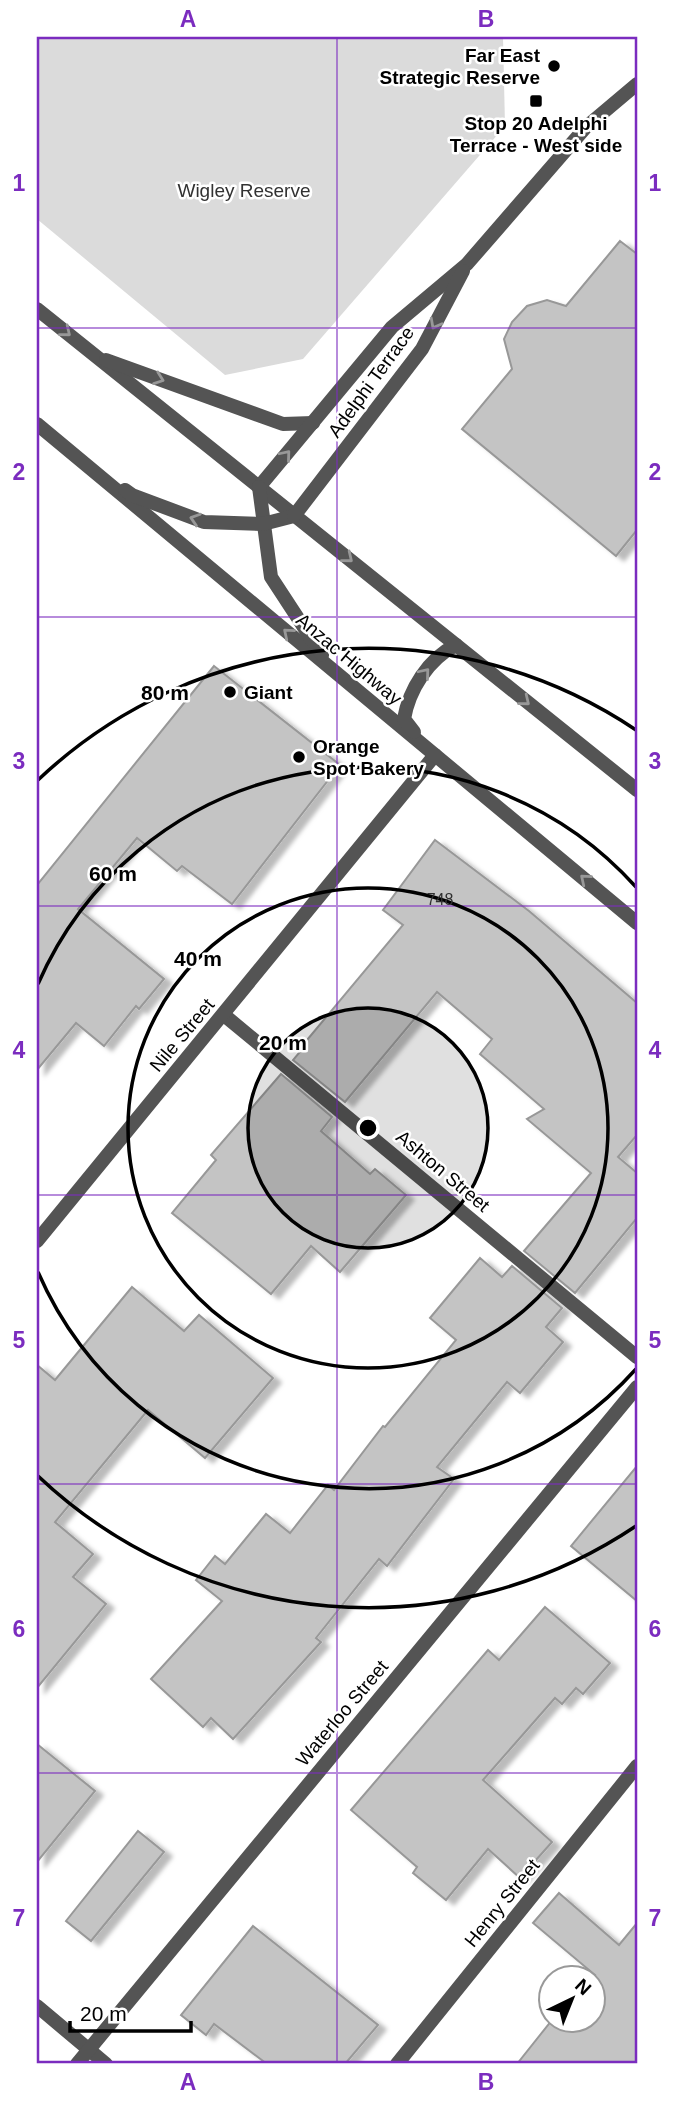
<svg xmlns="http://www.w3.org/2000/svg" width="674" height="2101" font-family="Arial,sans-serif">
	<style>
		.green { fill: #dbdbdb }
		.building { fill: #c4c4c4; stroke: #989898; stroke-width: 2; filter: url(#shadow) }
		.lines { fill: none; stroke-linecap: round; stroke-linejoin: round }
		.service { stroke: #545454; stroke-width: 14 }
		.minor { stroke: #545454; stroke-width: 14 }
		.tertiary { stroke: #545454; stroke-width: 14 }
		.oneway { stroke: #989898 }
		.grid { fill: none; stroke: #7b2cbf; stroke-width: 2; stroke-opacity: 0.55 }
		.ring { fill: none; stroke: #000; stroke-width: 3.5 }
		.poi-dot { fill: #000; stroke: #fff; stroke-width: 2.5 }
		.labels { text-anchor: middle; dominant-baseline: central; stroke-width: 5; stroke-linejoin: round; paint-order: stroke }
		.number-label { font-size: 16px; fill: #313131 }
		.poi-label { font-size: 19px; font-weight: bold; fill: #000; stroke: #fff; text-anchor: start }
		.park-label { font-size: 19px; fill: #323232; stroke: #fff }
		.street-label { font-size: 19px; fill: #000; stroke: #fff }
		.centre { fill: #000; stroke: #fff; stroke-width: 3.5 }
		.ring-label { font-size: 21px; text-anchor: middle; font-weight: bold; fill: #000; stroke: #fff; stroke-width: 5; stroke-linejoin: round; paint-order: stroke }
		.neatline { fill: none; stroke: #7b2cbf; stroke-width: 2.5 }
		.grid-label { font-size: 23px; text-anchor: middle; font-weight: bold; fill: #7b2cbf }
	</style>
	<defs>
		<filter id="shadow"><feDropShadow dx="8" dy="4.5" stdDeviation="2" flood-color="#0004"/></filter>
	</defs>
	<rect width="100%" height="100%" fill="#fff"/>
	<!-- green -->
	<polygon class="green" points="37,37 503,37 505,126 303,359 225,375 37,219"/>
	<!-- building -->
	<g class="building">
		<polygon points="620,241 637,254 637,530 616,556 462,429 512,369 504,339 512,322 527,306 547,300 566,306"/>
		<polygon points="214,666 340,765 232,904 182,866 177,871 137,838 78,909 164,979 139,1009 136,1006 104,1046 76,1023 37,1070 37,885"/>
		<polygon points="435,840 529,911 637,1003 637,1135 618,1157 637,1173 637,1218 575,1293 524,1251 591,1173 527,1119 544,1109 480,1054 492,1039 437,992 345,1102 293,1060 304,1047 302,1046 403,925 383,910"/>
		<polygon points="281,1074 332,1117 321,1131 370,1174 375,1169 406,1195 340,1272 311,1246 271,1294 172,1213 216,1160 211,1155"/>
		<polygon points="480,1258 502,1277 512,1266 562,1308 546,1327 563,1342 520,1393 507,1382 437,1467 454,1479 387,1566 379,1559 316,1638 321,1642 233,1739 211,1718 203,1727 151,1679 222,1601 196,1580 215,1556 225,1564 266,1514 290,1533 328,1485 334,1490 383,1426 385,1427 456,1340 430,1318"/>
		<polygon points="132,1287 184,1331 199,1315 273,1378 205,1458 148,1410 55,1522 93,1554 73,1577 106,1604 37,1688 37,1365 55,1380"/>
		<polygon points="637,1466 637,1601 571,1546"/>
		<polygon points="545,1607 610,1663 583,1694 576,1688 562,1704 555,1698 483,1780 552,1842 520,1878 488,1849 446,1900 413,1873 417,1867 351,1810 488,1650 499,1660"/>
		<polygon points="37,1744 95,1791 37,1862"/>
		<polygon points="138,1831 164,1852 91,1941 66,1921"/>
		<polygon points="559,1893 619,1945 637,1923 637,2064 517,2064 552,2020 593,2020 592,1978 595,1975 533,1923"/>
		<polygon points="253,1926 378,2025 345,2064 267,2064 214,2024 206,2035 181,2015"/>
	</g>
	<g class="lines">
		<!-- service -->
		<g class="service">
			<polyline points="224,1015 637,1357"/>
			<polyline points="397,2064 637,1766"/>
		</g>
		<!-- minor -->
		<g class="minor">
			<polyline points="37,1241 435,755"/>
			<polyline points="37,2006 106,2064"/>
			<polyline points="77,2064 637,1387"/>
		</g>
		<!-- tertiary -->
		<g class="tertiary">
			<polyline points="37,309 637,790"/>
			<polyline points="106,360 283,424 313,423"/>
			<polyline points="37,424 637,923"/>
			<polyline points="259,487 392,327 467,264 586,127 637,84"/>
			<polyline points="259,487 271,577 322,655"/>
			<polyline points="125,490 132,495 204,522 263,524 294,516"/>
			<polyline points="294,516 422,349 463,271"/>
			<path d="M 414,732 L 404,719 C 409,690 428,659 456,645"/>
		</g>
	</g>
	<!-- one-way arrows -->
	<defs><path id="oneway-chevron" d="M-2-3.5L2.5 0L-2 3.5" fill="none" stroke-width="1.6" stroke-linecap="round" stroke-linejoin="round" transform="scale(1.75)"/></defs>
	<g class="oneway">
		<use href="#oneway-chevron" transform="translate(435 324) rotate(118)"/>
		<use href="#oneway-chevron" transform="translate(66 332) rotate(39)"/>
		<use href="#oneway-chevron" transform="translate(159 379) rotate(20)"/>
		<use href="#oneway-chevron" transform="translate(286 455) rotate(-50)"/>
		<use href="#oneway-chevron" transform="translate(195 519) rotate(-162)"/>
		<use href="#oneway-chevron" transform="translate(348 558) rotate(39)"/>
		<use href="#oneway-chevron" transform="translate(288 633) rotate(-140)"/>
		<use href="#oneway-chevron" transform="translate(425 673) rotate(-50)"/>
		<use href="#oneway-chevron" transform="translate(525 701) rotate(39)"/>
		<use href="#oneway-chevron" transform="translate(585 879) rotate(-140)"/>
	</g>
	<!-- grid -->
	<path class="grid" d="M 337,37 L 337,2064M 37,328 L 637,328M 37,617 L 637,617M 37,906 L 637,906M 37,1195 L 637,1195M 37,1484 L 637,1484M 37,1773 L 637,1773"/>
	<!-- distance rings -->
	<circle cx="368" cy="1128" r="120" fill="#000" fill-opacity=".12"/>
	<g class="ring">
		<circle cx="368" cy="1128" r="120"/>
		<circle cx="368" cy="1128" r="240"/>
		<path d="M636 1369A360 360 0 0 1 38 1272M38 984A360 360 0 0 1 636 887"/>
		<path d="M636 1526A480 480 0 0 1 38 1476M38 780A480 480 0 0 1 636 730"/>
	</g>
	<!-- markers -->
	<g class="poi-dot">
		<circle cx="554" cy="66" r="7"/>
		<rect x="529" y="94" width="14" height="14" rx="3.5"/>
		<circle cx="230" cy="692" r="7"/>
		<circle cx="299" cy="757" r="7"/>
	</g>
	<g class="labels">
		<!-- number labels -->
		<g class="number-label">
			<text x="440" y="899">748</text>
		</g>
		<!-- poi labels -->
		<g class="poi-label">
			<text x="540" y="55" text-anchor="end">Far East<tspan x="540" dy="22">Strategic Reserve</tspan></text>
			<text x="536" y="123" text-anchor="middle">Stop 20 Adelphi<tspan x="536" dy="22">Terrace - West side</tspan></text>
			<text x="244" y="692">Giant</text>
			<text x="313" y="746">Orange<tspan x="313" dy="22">Spot Bakery</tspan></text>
		</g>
		<!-- park labels -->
		<g class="park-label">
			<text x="244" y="190">Wigley Reserve</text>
		</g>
		<!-- street labels -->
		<g class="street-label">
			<text transform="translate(371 382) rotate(-54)">Adelphi Terrace</text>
			<text transform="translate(349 659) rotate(40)">Anzac Highway</text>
			<text transform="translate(182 1035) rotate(-50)">Nile Street</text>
			<text transform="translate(443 1171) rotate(40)">Ashton Street</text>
			<text transform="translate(342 1713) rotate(-50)">Waterloo Street</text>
			<text transform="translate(502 1903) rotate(-51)">Henry Street</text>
		</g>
	</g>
	<circle cx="368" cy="1128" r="10" class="centre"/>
	<g class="ring-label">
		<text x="165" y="700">80 m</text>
		<text x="113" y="881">60 m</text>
		<text x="198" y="966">40 m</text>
		<text x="283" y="1050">20 m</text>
	</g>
	<!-- border -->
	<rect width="674" height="2101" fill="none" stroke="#ffffff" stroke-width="77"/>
	<!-- north arrow -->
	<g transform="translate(572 1999) rotate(43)"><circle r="33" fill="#ffffff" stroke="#999999" stroke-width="2"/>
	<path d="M0-5L12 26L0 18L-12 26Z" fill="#000000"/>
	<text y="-10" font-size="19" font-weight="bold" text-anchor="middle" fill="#000000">N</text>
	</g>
	<!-- scale -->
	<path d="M70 2021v10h121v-10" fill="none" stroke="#000000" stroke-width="3.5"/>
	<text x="80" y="2021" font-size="21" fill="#000000" stroke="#ffffff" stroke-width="5" paint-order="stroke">20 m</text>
	<rect x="38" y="38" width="598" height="2024" class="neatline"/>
	<g class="grid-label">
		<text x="188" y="27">A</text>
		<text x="486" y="27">B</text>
		<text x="19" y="191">1</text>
		<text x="655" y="191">1</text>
		<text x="19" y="480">2</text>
		<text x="655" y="480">2</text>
		<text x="19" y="769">3</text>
		<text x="655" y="769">3</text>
		<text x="19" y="1058">4</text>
		<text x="655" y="1058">4</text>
		<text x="19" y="1348">5</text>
		<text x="655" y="1348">5</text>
		<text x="19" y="1637">6</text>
		<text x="655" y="1637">6</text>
		<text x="19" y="1926">7</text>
		<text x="655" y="1926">7</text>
		<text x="188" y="2090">A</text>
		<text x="486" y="2090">B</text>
	</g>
</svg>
